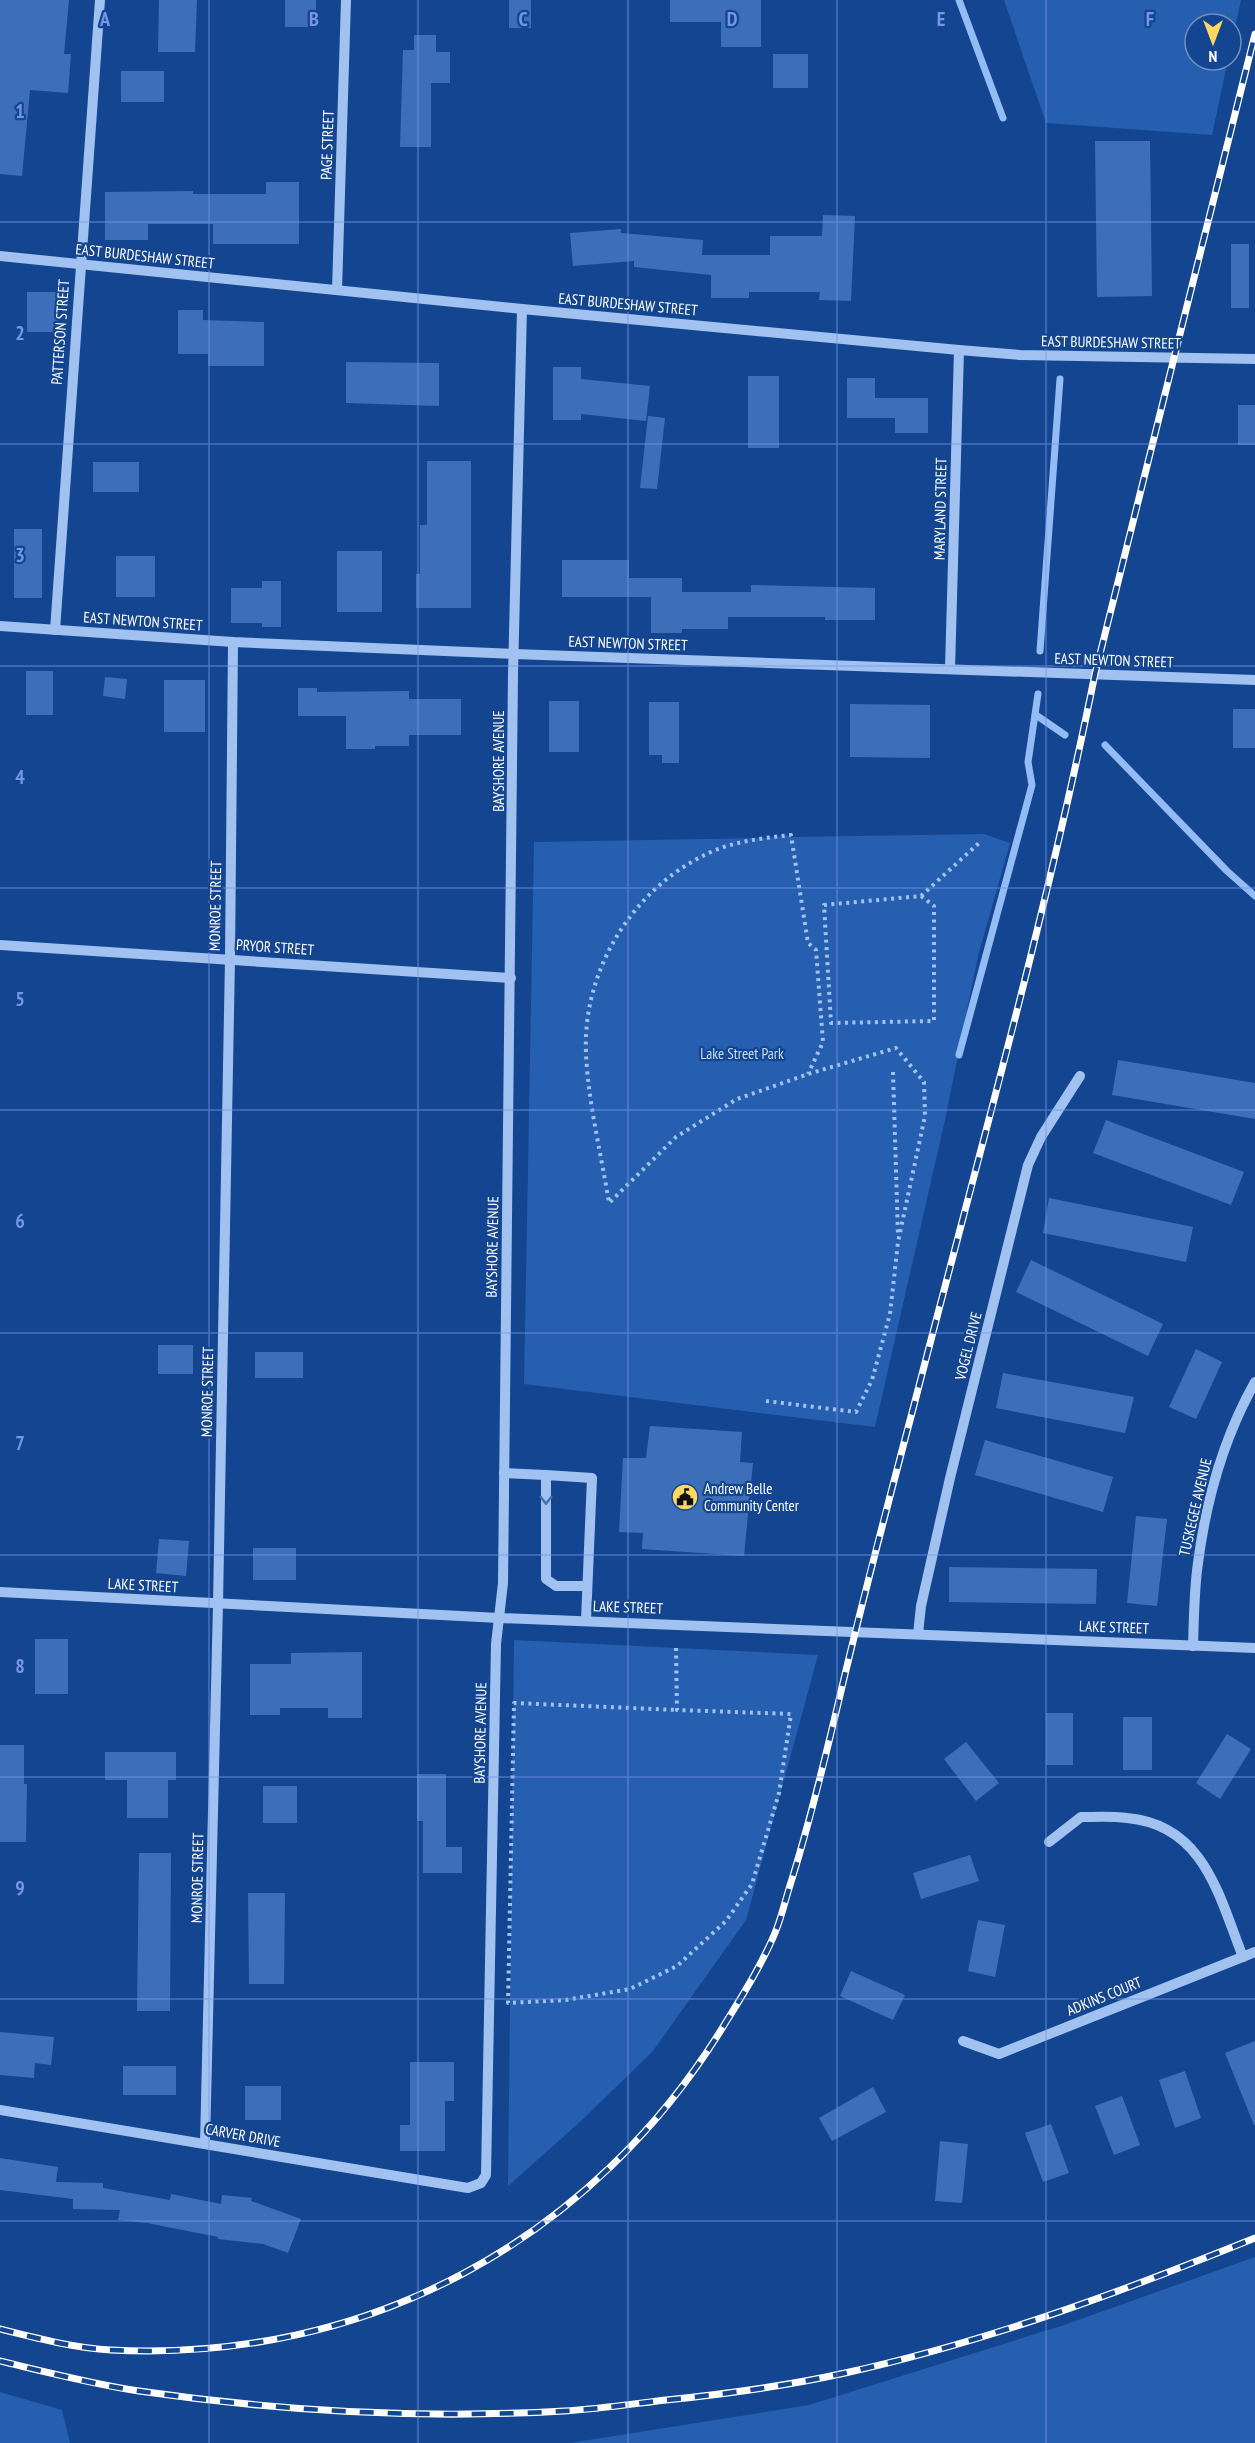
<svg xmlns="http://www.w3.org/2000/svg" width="1255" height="2443" font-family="'PT Sans Narrow',sans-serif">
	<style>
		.green { fill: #265eb0 }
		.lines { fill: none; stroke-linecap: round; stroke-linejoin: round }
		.stream { stroke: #93bcf4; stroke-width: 7 }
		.building { fill: #3d6fb9 }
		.path { stroke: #a1c2f1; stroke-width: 4; stroke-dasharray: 3 4.5; stroke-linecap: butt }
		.minor { stroke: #a1c2f1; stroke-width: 10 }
		.rail-casing { stroke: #fff; stroke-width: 7 }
		.rail { stroke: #144591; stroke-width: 4.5; stroke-dasharray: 14; stroke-linecap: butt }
		.oneway { stroke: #4571b3 }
		.grid { fill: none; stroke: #7795e8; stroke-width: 1.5; stroke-opacity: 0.55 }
		.labels { text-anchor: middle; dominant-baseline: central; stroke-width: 4.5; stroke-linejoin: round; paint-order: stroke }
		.street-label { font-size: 15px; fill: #fff; stroke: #144591 }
		.park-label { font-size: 15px; fill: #c8ddfc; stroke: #144591 }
		.poi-label { font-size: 15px; fill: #fff; stroke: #144591; text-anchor: start }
		.grid-label { font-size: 20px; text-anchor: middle; font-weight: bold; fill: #7795e8; stroke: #144591; stroke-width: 4.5; stroke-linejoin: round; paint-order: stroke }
	</style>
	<rect width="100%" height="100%" fill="#144591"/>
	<!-- green -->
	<g class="green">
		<polygon points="1004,0 1241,0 1231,46 1231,24 1195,24 1195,60 1228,60 1212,135 1046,123"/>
		<polygon points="984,834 1010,843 978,956 945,1120 875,1427 524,1384 534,842 767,838 791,835 791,837"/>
		<polygon points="514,1640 818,1655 746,1920 653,2051 581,2121 508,2186"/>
		<polygon points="1255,2257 1255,2443 570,2443 809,2405 1064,2325"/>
		<polygon points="0,2392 62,2410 70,2443 0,2443"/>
	</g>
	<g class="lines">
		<!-- stream -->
		<g class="stream">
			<polyline points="959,0 1003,118"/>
			<polyline points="1040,651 1060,379"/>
			<polyline points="1036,715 1065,735"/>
			<polyline points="1105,745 1227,871 1255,896"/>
			<polyline points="959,1055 1032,785 1028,762 1038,694"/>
		</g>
	</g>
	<!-- building -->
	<g class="building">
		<polygon points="0,0 69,0 64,54 71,54 68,93 30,90 22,176 0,174"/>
		<polygon points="159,0 197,0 195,52 158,52"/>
		<rect x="285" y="0" width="31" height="27"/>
		<rect x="509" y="0" width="22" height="28"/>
		<polygon points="670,0 761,0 761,47 721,47 721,22 670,22"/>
		<polygon points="414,35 436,35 436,52 450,52 450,83 431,83 431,147 400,147 403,50 414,50"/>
		<rect x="773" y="54" width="35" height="34"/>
		<rect x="121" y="71" width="43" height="31"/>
		<polygon points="1095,141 1150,141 1152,296 1097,297"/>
		<polygon points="266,182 299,182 299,244 213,244 213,224 148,224 148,240 105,240 105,192 193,191 193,194 266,194"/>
		<polygon points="823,215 855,216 851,301 819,300 820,292 749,292 749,298 711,298 711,275 634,267 634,261 573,266 570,233 621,229 621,233 703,240 702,255 770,255 770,236 822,236"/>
		<rect x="1231" y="244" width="18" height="64"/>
		<rect x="27" y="292" width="31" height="40"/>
		<polygon points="178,310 203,310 203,320 264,322 264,366 208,366 208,354 178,354"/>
		<polygon points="346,362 439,363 439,406 346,403"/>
		<polygon points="553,367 581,367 581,379 650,386 646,421 581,414 581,420 553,420"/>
		<rect x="748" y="376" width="31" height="72"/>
		<polygon points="847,378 875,378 875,398 928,398 928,433 895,433 895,418 847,418"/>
		<rect x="1238" y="405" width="17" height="40"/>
		<polygon points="648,416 665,418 657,489 640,488"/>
		<polygon points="427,461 471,461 471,608 416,608 416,574 420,574 420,525 427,525"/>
		<rect x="93" y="462" width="46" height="30"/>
		<rect x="14" y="529" width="28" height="69"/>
		<rect x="337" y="551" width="45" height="61"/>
		<rect x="116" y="556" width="39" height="41"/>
		<polygon points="562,560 629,560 629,578 682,578 682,592 751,592 751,585 875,588 875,620 825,620 825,617 728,617 728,629 682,629 682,633 651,633 651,597 562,597"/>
		<polygon points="262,581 281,581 281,627 262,627 262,623 231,623 231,588 262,588"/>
		<rect x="26" y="671" width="27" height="44"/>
		<polygon points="105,677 127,679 125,699 103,696"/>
		<rect x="164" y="680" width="41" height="52"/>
		<polygon points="298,688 317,688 317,692 409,691 409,699 461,699 461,735 409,735 409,746 375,746 375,749 346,749 346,716 298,716"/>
		<rect x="549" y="701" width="30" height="51"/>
		<polygon points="649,702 679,702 679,763 662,763 662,755 649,755"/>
		<polygon points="850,704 930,705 930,758 850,757"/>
		<rect x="1233" y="709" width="22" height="39"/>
		<polygon points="1118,1060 1255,1083 1255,1119 1112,1095"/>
		<polygon points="1106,1120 1244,1172 1231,1205 1093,1153"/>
		<polygon points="1049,1198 1193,1227 1186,1262 1043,1233"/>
		<polygon points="1031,1260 1163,1324 1148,1356 1016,1292"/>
		<rect x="158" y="1345" width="35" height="29"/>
		<polygon points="1196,1349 1222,1362 1196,1419 1169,1407"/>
		<rect x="255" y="1352" width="48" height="26"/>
		<polygon points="1003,1373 1134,1397 1125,1433 996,1408"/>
		<polygon points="650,1426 742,1432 740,1462 753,1463 744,1556 642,1549 643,1533 619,1532 623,1458 646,1458"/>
		<polygon points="985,1440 1113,1477 1103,1512 975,1475"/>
		<polygon points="1136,1516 1167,1519 1157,1606 1127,1603"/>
		<polygon points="159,1539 189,1541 186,1576 156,1573"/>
		<rect x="253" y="1548" width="43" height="32"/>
		<polygon points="949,1567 1097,1569 1096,1604 949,1602"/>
		<rect x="35" y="1639" width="33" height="55"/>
		<polygon points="362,1652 362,1718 328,1718 328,1708 280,1708 280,1715 250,1715 250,1664 291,1664 291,1653"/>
		<rect x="1046" y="1713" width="27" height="52"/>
		<rect x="1123" y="1717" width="29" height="53"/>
		<polygon points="1227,1734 1251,1749 1220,1799 1196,1783"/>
		<polygon points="966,1742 999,1783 976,1801 944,1759"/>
		<polygon points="0,1745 24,1745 24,1784 27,1784 26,1842 0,1842"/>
		<polygon points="105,1752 176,1752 176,1780 168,1780 168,1818 127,1818 127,1780 105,1780"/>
		<polygon points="417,1774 446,1774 446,1847 462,1847 462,1873 423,1873 423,1821 417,1821"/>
		<rect x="263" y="1786" width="34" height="37"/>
		<polygon points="139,1853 171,1853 170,2011 137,2011"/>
		<polygon points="970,1855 979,1881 921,1899 913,1873"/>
		<polygon points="248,1893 285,1893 284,1984 249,1984"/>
		<polygon points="978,1920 1005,1925 995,1977 968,1971"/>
		<polygon points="851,1971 905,1995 893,2020 840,1996"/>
		<polygon points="0,2032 54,2037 51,2065 35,2063 34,2078 0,2075"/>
		<polygon points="1255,2041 1255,2125 1254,2125 1225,2053"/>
		<polygon points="410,2062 454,2062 454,2101 445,2101 445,2151 400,2151 400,2125 410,2125"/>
		<rect x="123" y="2066" width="53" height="29"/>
		<polygon points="1185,2071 1201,2118 1175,2128 1159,2080"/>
		<rect x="245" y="2086" width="36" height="34"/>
		<polygon points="873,2087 886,2112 832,2141 819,2118"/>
		<polygon points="1122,2096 1140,2145 1114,2155 1095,2106"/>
		<polygon points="1051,2124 1069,2173 1043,2182 1025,2133"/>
		<polygon points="940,2141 968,2144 962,2203 935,2201"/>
		<polygon points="0,2158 58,2167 56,2182 103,2183 103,2188 170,2200 171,2194 221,2204 222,2195 252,2198 251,2201 301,2219 288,2253 263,2244 218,2239 218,2237 147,2223 118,2220 120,2210 73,2209 73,2199 0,2190"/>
	</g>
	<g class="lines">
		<!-- path -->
		<g class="path">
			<polyline points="921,896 934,906 934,1021 831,1023 824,905 921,896 979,843"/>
			<polyline points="893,1072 898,1236"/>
			<path d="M 766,1401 L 856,1412 L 872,1380 L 890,1314 L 898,1242 L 925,1116 L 924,1082 L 896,1048 L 808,1074 L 737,1099 L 676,1137 L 609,1203 C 601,1152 584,1086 586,1035 C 590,958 639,884 711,852 C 736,841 763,838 791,835 L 808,943 L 816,950 L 823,1042 L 808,1074"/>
			<polyline points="676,1648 677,1710 791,1714 779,1793 752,1884 726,1921 677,1966 630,1989 566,2000 508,2003 514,1703 677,1710"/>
		</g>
		<!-- minor -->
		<g class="minor">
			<polyline points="0,256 522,309 959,350 1020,355 1255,359"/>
			<polyline points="337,290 346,0"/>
			<polyline points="0,626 233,642 514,654 1255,680"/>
			<polyline points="55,630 100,0"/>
			<polyline points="950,669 959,350"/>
			<polyline points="0,945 511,978"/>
			<polyline points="504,1473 546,1475"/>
			<polyline points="0,1592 499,1618 1255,1648"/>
			<polyline points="586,1620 592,1478 546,1475 546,1579 556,1586 587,1586"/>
			<polyline points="918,1634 921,1606 950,1478 1028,1165 1041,1137 1080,1076"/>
			<path d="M 1193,1646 C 1194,1618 1194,1590 1198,1563 C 1206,1501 1224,1437 1255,1382"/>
			<path d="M 1049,1842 L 1081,1817 C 1096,1817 1112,1816 1127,1818 C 1205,1825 1219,1897 1243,1957"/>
			<polyline points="963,2041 999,2054 1255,1952"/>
			<polyline points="0,2110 468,2188 481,2183 486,2175 496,1644 503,1583 513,674 522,309"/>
			<polyline points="205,2143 218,1604 230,959 233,642"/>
		</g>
		<defs>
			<g id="rail">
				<path d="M 0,2329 C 36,2338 74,2348 111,2350 C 367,2363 594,2240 726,2022 C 744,1993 762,1964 775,1933 C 782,1916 786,1897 792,1879 C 810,1821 824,1763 838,1704 C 861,1605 887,1507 913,1409 C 976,1165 1045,921 1095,674 L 1255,34"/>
				<path d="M 0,2361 C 46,2372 92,2384 139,2391 C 278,2411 423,2419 564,2411 C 598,2409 632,2404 666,2400 C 726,2394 786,2386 845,2373 C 986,2342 1121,2292 1255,2238"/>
			</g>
		</defs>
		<!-- rail casing -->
		<use href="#rail" class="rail-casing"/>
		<!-- rail -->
		<use href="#rail" class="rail"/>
	</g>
	<!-- one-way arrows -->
	<defs><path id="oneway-chevron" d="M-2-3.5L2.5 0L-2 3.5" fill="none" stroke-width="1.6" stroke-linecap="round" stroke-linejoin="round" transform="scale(1.5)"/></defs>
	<use class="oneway" href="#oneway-chevron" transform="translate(546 1500) rotate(91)"/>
	<!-- grid -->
	<path class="grid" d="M 209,0 L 209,2443M 418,0 L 418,2443M 628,0 L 628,2443M 837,0 L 837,2443M 1046,0 L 1046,2443M 0,222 L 1255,222M 0,444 L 1255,444M 0,666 L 1255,666M 0,888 L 1255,888M 0,1110 L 1255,1110M 0,1333 L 1255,1333M 0,1555 L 1255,1555M 0,1777 L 1255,1777M 0,1999 L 1255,1999M 0,2221 L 1255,2221"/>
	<!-- icons -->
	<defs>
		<symbol id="civic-disc" viewBox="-11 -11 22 22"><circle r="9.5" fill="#ffd861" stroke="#144591"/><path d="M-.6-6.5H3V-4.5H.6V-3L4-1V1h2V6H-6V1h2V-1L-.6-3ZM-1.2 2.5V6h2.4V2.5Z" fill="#111"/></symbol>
	</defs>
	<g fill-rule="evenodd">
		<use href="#civic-disc" x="670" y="1482" width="30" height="30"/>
	</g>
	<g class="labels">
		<!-- street labels -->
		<g class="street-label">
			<text transform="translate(327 145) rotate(-88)">PAGE STREET</text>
			<text transform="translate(145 256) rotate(6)">EAST BURDESHAW STREET</text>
			<text transform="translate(628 304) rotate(5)">EAST BURDESHAW STREET</text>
			<text transform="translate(60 332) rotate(-86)">PATTERSON STREET</text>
			<text transform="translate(1111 342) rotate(1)">EAST BURDESHAW STREET</text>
			<text transform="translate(940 509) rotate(-89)">MARYLAND STREET</text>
			<text transform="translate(143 621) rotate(4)">EAST NEWTON STREET</text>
			<text transform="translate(628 643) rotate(2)">EAST NEWTON STREET</text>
			<text transform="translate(1114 660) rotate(2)">EAST NEWTON STREET</text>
			<text transform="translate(498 761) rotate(-90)">BAYSHORE AVENUE</text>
			<text transform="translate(215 906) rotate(-89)">MONROE STREET</text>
			<text transform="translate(275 947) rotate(4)">PRYOR STREET</text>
			<text transform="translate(492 1247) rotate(-89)">BAYSHORE AVENUE</text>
			<text transform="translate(968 1346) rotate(-76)">VOGEL DRIVE</text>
			<text transform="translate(207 1392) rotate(-89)">MONROE STREET</text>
			<text transform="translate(1195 1507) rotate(-77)">TUSKEGEE AVENUE</text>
			<text transform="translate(143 1585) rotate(3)">LAKE STREET</text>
			<text transform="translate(628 1607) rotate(2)">LAKE STREET</text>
			<text transform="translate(1114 1627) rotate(2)">LAKE STREET</text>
			<text transform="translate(480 1733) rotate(-89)">BAYSHORE AVENUE</text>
			<text transform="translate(197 1878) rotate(-89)">MONROE STREET</text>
			<text transform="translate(1104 1996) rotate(-22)">ADKINS COURT</text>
			<text transform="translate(243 2135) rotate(10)">CARVER DRIVE</text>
		</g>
		<!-- park labels -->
		<g class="park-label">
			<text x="742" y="1053">Lake Street Park</text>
		</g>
		<!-- poi labels -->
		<g class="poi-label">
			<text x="704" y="1488">Andrew Belle<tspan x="704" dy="17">Community Center</tspan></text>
		</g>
	</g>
	<g class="grid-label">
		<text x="105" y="26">A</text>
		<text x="314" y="26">B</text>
		<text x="523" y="26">C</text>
		<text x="732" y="26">D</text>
		<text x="941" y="26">E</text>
		<text x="1150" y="26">F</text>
		<text x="20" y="118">1</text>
		<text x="20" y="340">2</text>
		<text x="20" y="562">3</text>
		<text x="20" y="784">4</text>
		<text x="20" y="1006">5</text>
		<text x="20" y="1228">6</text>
		<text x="20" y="1450">7</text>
		<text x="20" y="1673">8</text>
		<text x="20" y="1895">9</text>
	</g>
	<!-- north arrow -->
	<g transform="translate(1213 42) rotate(180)"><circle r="28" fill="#144591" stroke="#728fbd" stroke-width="1.5"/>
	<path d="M0-4.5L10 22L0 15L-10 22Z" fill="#ffd861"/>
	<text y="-9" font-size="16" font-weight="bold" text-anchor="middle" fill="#ffffff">N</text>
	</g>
</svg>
